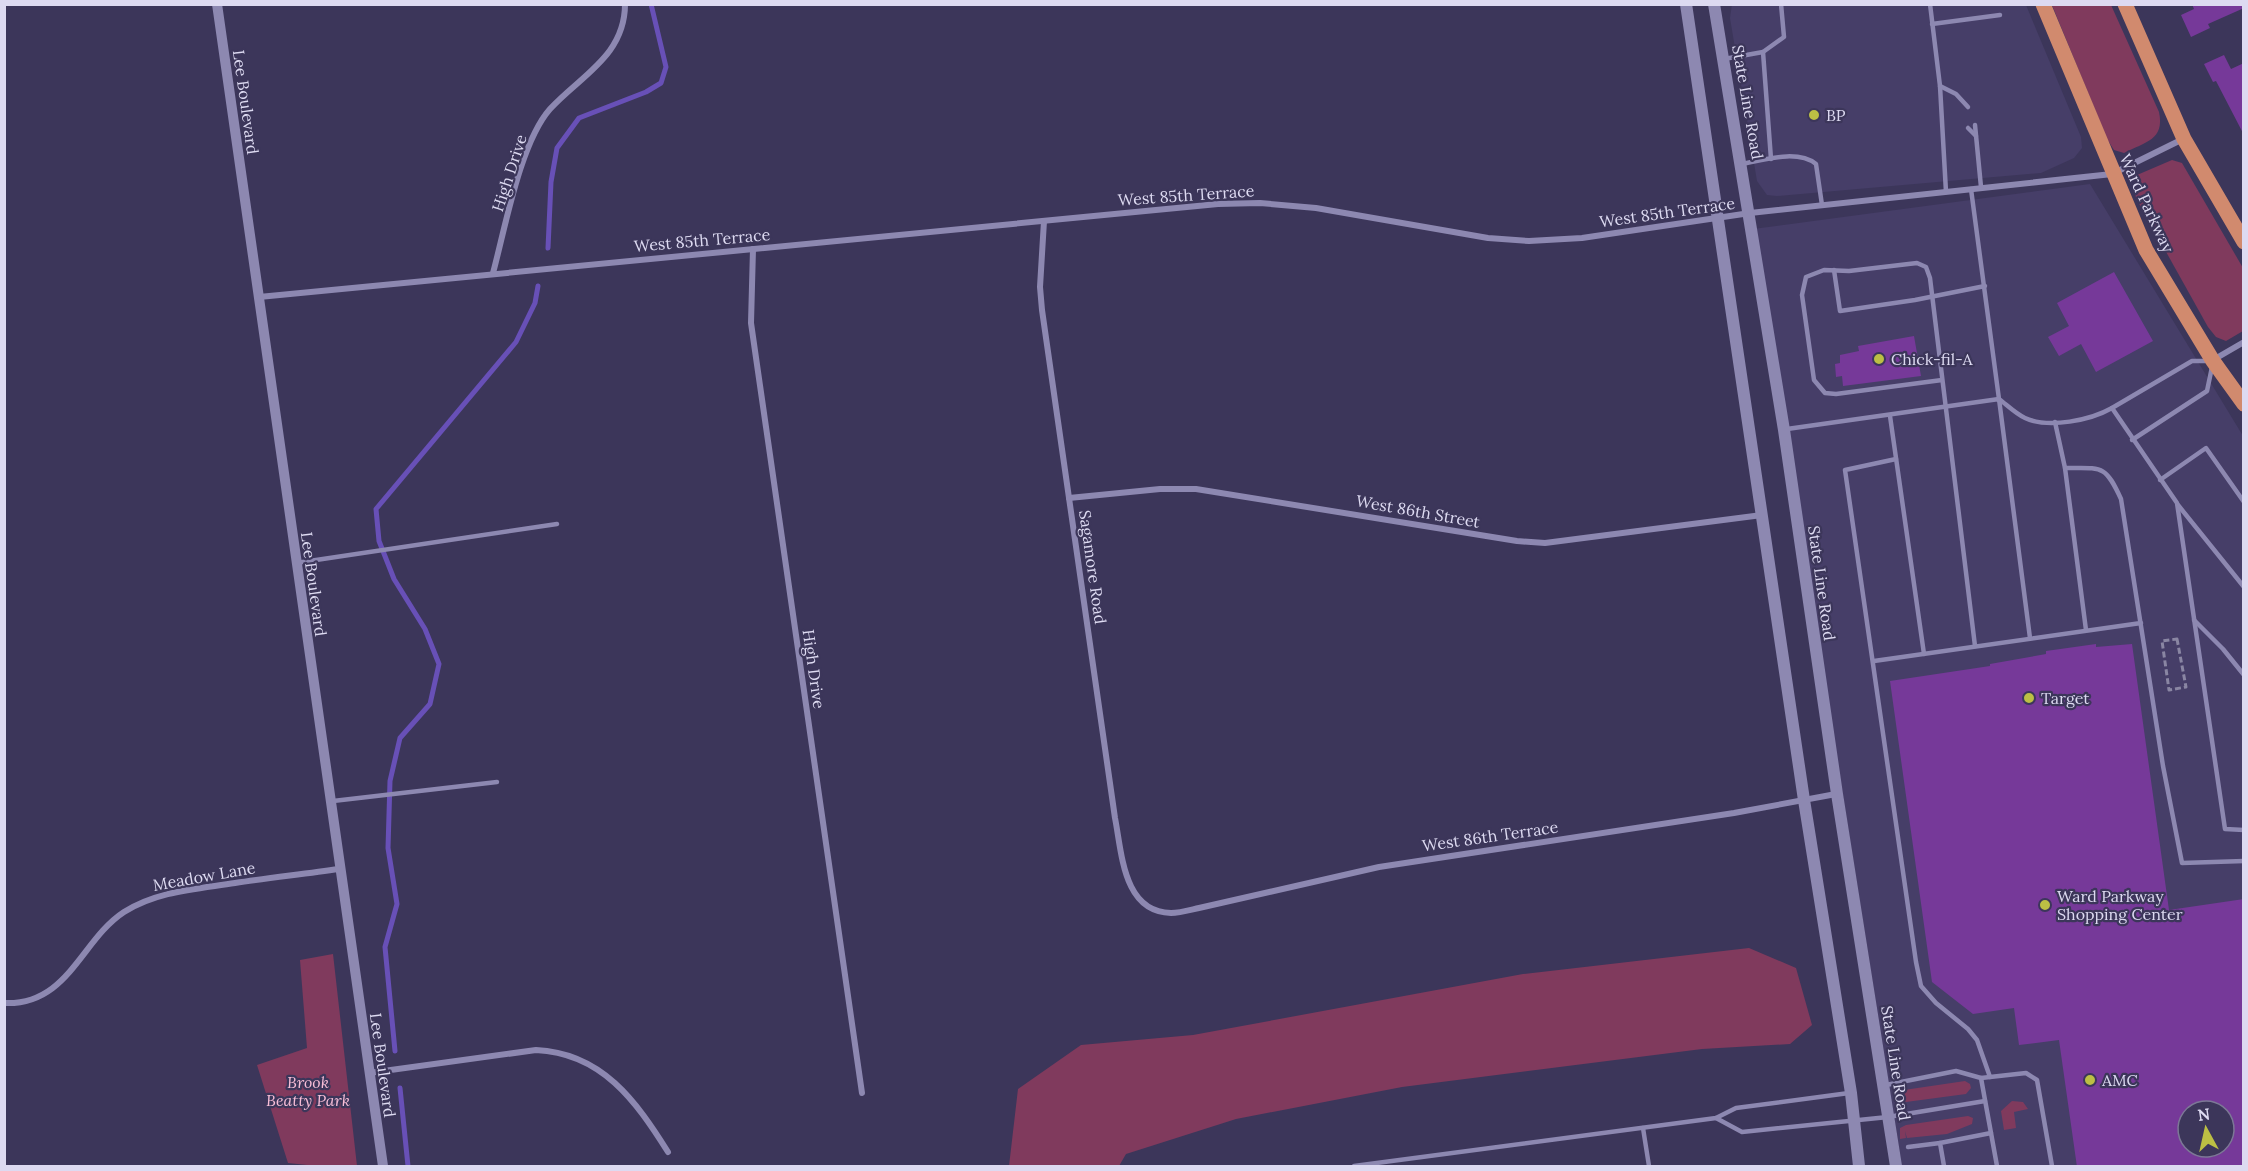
<svg xmlns="http://www.w3.org/2000/svg" width="2248" height="1171" font-family="Lora,serif">
	<style>
		.built { fill: #463e68; fill-rule: evenodd }
		.green { fill: #803a5d }
		.lines { fill: none; stroke-linecap: round; stroke-linejoin: round }
		.stream { stroke: #6850b7; stroke-width: 5 }
		.building { fill: #763999; fill-rule: evenodd }
		.path { stroke: #8a86a3; stroke-width: 3; stroke-dasharray: 6 3; stroke-linecap: butt }
		.service { stroke: #8d88b1; stroke-width: 4.5 }
		.minor { stroke: #8d88b1; stroke-width: 6 }
		.tertiary { stroke: #8d88b1; stroke-width: 10 }
		.secondary { stroke: #8d88b1; stroke-width: 12 }
		.primary { stroke: #d18a6e; stroke-width: 15 }
		.poi-dot { fill: #bcbf44; stroke: #3c365a; stroke-width: 2 }
		.labels { text-anchor: middle; dominant-baseline: central; stroke-width: 4.5; stroke-linejoin: round; paint-order: stroke }
		.street-label { font-size: 16px; fill: #dddaf1; stroke: #3c365a }
		.poi-label { font-size: 16px; fill: #dddaf1; stroke: #3c365a; text-anchor: start }
		.park-label { font-size: 16px; font-style: italic; fill: #f8bed7; stroke: #3c365a }
	</style>
	<rect width="100%" height="100%" fill="#3c365a"/>
	<!-- built -->
	<g class="built">
		<polygon points="1732,4 2026,5 2081,137 2082,148 2074,158 2041,173 1777,196 1767,195 1757,181 1730,18"/>
		<path d="M 2090,184 L 2243,436 L 2243,1166 L 1902,1166 L 1753,229 ZM 2188,1111 L 2224,1111 L 2224,1147 L 2188,1147 Z"/>
	</g>
	<!-- green -->
	<g class="green">
		<path d="M 2052,5 L 2111,5 L 2159,112 C 2165,140 2145,142 2124,153 L 2114,150 L 2107,139 Z"/>
		<polygon points="2172,160 2182,163 2243,268 2243,331 2226,341 2216,337 2208,327 2136,198 2134,184 2137,175"/>
		<polygon points="1749,948 1796,968 1812,1025 1790,1044 1702,1049 1402,1087 1236,1119 1126,1154 1119,1166 1009,1166 1018,1089 1081,1045 1193,1035 1523,974"/>
		<polygon points="333,954 357,1166 317,1166 288,1163 257,1065 307,1048 300,960"/>
		<polygon points="1965,1081 1970,1084 1971,1088 1966,1094 1906,1102 1899,1098 1899,1094 1904,1090"/>
		<polygon points="2012,1101 2023,1102 2028,1109 2014,1112 2016,1128 2004,1130 2001,1111"/>
		<polygon points="1968,1116 1973,1118 1972,1124 1947,1134 1907,1138 1905,1131 1906,1138 1900,1139 1900,1128 1906,1125"/>
	</g>
	<g class="lines">
		<!-- stream -->
		<g class="stream">
			<polyline points="548,248 551,182 557,148 579,118 646,92 661,83 666,67 651,4"/>
			<polyline points="395,1051 385,947 397,904 388,848 390,781 400,738 430,704 439,664 425,629 394,579 379,541 376,509 516,342 535,303 538,286"/>
			<polyline points="400,1088 408,1166"/>
		</g>
	</g>
	<!-- building -->
	<g class="building">
		<polygon points="2192,4 2244,4 2244,8 2208,24 2210,28 2191,37 2181,15 2194,9"/>
		<polygon points="2224,55 2231,69 2244,63 2244,135 2216,81 2213,82 2204,64"/>
		<polygon points="2114,272 2153,341 2096,372 2081,344 2059,356 2048,337 2069,326 2057,303"/>
		<polygon points="1914,336 1921,376 1843,386 1842,376 1836,377 1835,364 1840,363 1840,355 1859,351 1858,346"/>
		<path d="M 2096,644 L 2096,647 L 2132,644 L 2169,910 L 2244,899 L 2244,1167 L 2077,1167 L 2059,1040 L 2019,1045 L 2014,1008 L 1973,1014 L 1932,982 L 1890,681 L 1990,666 L 1990,664 L 2046,654 L 2046,651 ZM 2188,1111 L 2224,1111 L 2224,1147 L 2188,1147 Z"/>
	</g>
	<g class="lines">
		<!-- path -->
		<polygon class="path" points="2177,639 2186,687 2169,690 2162,641"/>
		<!-- service -->
		<g class="service">
			<polyline points="1930,4 1940,86 1946,192"/>
			<polyline points="1932,24 2000,15"/>
			<polyline points="1763,52 1784,37 1781,4"/>
			<polyline points="1724,59 1763,52 1771,159"/>
			<polyline points="1940,86 1956,94 1968,107"/>
			<polyline points="1975,125 1981,187"/>
			<polyline points="1968,128 1976,136"/>
			<path d="M 1742,164 C 1764,160 1797,149 1816,164 L 1822,205"/>
			<path d="M 1971,189 L 1999,399 C 2007,405 2016,414 2025,418 C 2049,429 2091,420 2112,408 L 2177,503 L 2225,829 L 2244,830"/>
			<polyline points="1834,270 1840,311 1915,300 1985,286"/>
			<polyline points="1942,380 1836,394 1825,393 1814,380 1802,295 1806,277 1824,270 1849,271 1917,263 1926,267 1930,278 1975,646"/>
			<polyline points="2112,408 2192,361 2209,361"/>
			<polyline points="1890,416 1924,654"/>
			<polyline points="2055,422 2065,468 2086,630"/>
			<polyline points="1787,429 1999,399 2030,638"/>
			<polyline points="2132,440 2207,391 2212,367"/>
			<polyline points="1896,459 1845,470 1916,962 1921,986 1936,1003 1968,1029 1977,1040 1990,1077"/>
			<path d="M 2065,468 C 2102,468 2105,464 2121,499 L 2163,766 L 2182,863 L 2244,861"/>
			<polyline points="2160,480 2206,448 2244,502"/>
			<polyline points="2178,505 2244,587"/>
			<polyline points="296,563 557,524"/>
			<polyline points="2194,620 2223,649 2244,675"/>
			<polyline points="1874,661 2141,623"/>
			<polyline points="333,801 497,782"/>
			<polyline points="1981,1078 1997,1166"/>
			<polyline points="1886,1085 1956,1071 1981,1078 2026,1073 2037,1080 2052,1166"/>
			<polyline points="1716,1118 1742,1132 1888,1117 1985,1101"/>
			<polyline points="1643,1128 1649,1166"/>
			<polyline points="1908,1147 1940,1143"/>
			<polyline points="1354,1166 1716,1118 1736,1108 1849,1093"/>
			<polyline points="1944,1166 1940,1143 1991,1133"/>
		</g>
		<!-- minor -->
		<g class="minor">
			<path d="M 1044,221 L 1040,287 L 1042,310 L 1115,818 C 1122,853 1123,912 1171,913 C 1180,913 1190,910 1199,908 L 1379,867 L 1734,813 L 1836,794"/>
			<polyline points="753,249 751,323 862,1093"/>
			<path d="M 493,273 C 505,229 520,143 550,109 C 580,76 625,56 625,4"/>
			<polyline points="259,297 1218,204 1260,203 1316,208 1488,238 1529,241 1582,238 1750,213 2112,174 2183,139"/>
			<polyline points="2213,360 2244,342"/>
			<polyline points="1069,498 1160,489 1196,489 1517,541 1545,543 1762,515"/>
			<path d="M 4,1003 C 68,1006 81,940 124,912 C 157,891 197,889 235,883 C 269,878 304,874 339,869"/>
			<path d="M 369,1073 L 536,1050 C 602,1053 636,1101 668,1152"/>
		</g>
		<!-- tertiary -->
		<polyline class="tertiary" points="217,4 383,1166"/>
		<!-- secondary -->
		<g class="secondary">
			<polyline points="1686,4 1804,800 1851,1093 1859,1166"/>
			<polyline points="1714,4 1784,430 1837,794 1896,1166"/>
		</g>
		<!-- primary -->
		<g class="primary">
			<polyline points="2043,4 2146,250 2213,361 2244,404"/>
			<polyline points="2125,4 2184,139 2244,242"/>
		</g>
	</g>
	<!-- markers -->
	<g class="poi-dot">
		<circle cx="1814" cy="115" r="6"/>
		<circle cx="1879" cy="359" r="6"/>
		<circle cx="2029" cy="698" r="6"/>
		<circle cx="2045" cy="905" r="6"/>
		<circle cx="2090" cy="1080" r="6"/>
	</g>
	<g class="labels">
		<!-- street labels -->
		<g class="street-label">
			<text transform="translate(246 102) rotate(82)">Lee Boulevard</text>
			<text transform="translate(1748 102) rotate(80)">State Line Road</text>
			<text transform="translate(509 173) rotate(-72)">High Drive</text>
			<text transform="translate(1186 195) rotate(-4)">West 85th Terrace</text>
			<text transform="translate(2147 203) rotate(65)">Ward Parkway</text>
			<text transform="translate(1667 212) rotate(-8)">West 85th Terrace</text>
			<text transform="translate(702 240) rotate(-5)">West 85th Terrace</text>
			<text transform="translate(1418 511) rotate(10)">West 86th Street</text>
			<text transform="translate(1093 567) rotate(82)">Sagamore Road</text>
			<text transform="translate(1822 583) rotate(82)">State Line Road</text>
			<text transform="translate(314 584) rotate(82)">Lee Boulevard</text>
			<text transform="translate(814 669) rotate(82)">High Drive</text>
			<text transform="translate(1490 836) rotate(-8)">West 86th Terrace</text>
			<text transform="translate(204 876) rotate(-10)">Meadow Lane</text>
			<text transform="translate(1896 1063) rotate(81)">State Line Road</text>
			<text transform="translate(383 1065) rotate(82)">Lee Boulevard</text>
		</g>
		<!-- poi labels -->
		<g class="poi-label">
			<text x="1826" y="115">BP</text>
			<text x="1891" y="359">Chick-fil-A</text>
			<text x="2041" y="698">Target</text>
			<text x="2057" y="896">Ward Parkway<tspan x="2057" dy="18">Shopping Center</tspan></text>
			<text x="2102" y="1080">AMC</text>
		</g>
		<!-- park labels -->
		<g class="park-label">
			<text x="308" y="1082">Brook<tspan x="308" dy="18">Beatty Park</tspan></text>
		</g>
	</g>
	<!-- border -->
	<rect width="2248" height="1171" fill="none" stroke="#dddaf1" stroke-width="12"/>
	<!-- north arrow -->
	<g transform="translate(2206 1129) rotate(352)"><circle r="28" fill="#3c365a" stroke="#7c7896" stroke-width="1.5"/>
	<path d="M0-4.5L10 22L0 15L-10 22Z" fill="#bcbf44"/>
	<text y="-9" font-size="16" font-weight="bold" text-anchor="middle" fill="#dddaf1">N</text>
	</g>
</svg>
